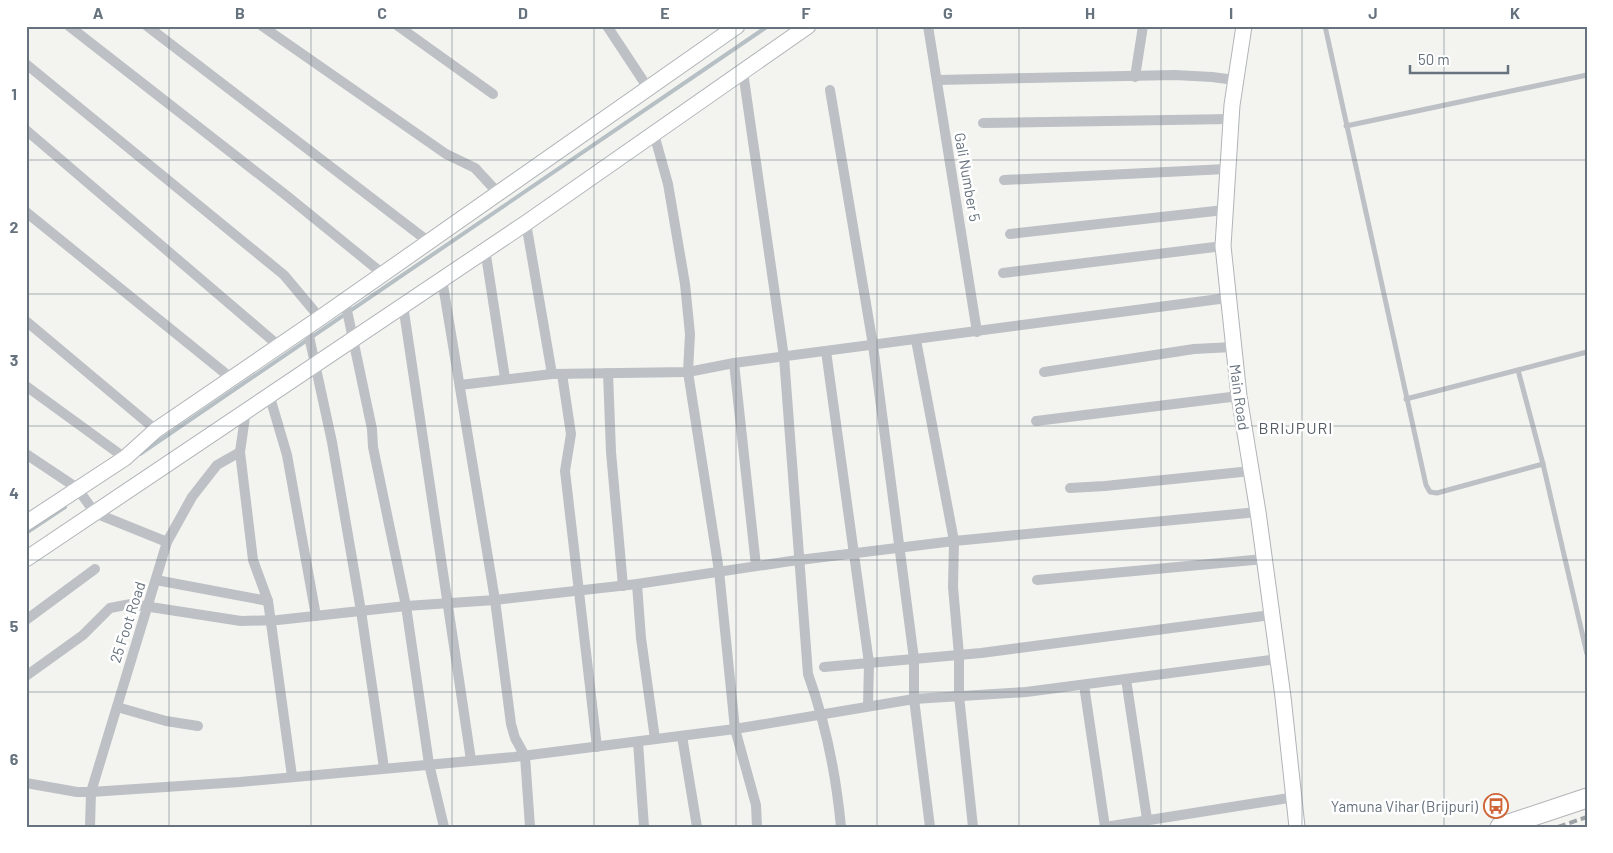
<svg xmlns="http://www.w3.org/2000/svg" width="1613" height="853" font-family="Barlow,sans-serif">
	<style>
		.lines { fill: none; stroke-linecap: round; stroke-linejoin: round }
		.stream { stroke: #b6bfc4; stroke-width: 4 }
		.secondary-casing { stroke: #b0b4b8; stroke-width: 17 }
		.highway-casing { stroke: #b0b3b6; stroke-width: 21 }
		.lane { stroke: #bdc0c4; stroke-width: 5 }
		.street { stroke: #bdc0c4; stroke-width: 10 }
		.secondary { stroke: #fff; stroke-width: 15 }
		.highway { stroke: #fff; stroke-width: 19 }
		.rail { stroke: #9da2a7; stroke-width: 4; stroke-dasharray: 8 4; stroke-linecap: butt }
		.grid { fill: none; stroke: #66727e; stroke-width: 1; stroke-opacity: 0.55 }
		.labels { text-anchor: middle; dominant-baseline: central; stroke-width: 5; stroke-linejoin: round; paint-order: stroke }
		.street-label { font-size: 15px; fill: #66727e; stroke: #fff }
		.poi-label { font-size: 15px; fill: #66727e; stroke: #fff; text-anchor: end }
		.neighbourhood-label { font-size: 16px; letter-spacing: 1px; fill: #535b64; stroke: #fff }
		.neatline { fill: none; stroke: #66727e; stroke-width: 2 }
		.grid-label { font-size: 16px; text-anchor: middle; font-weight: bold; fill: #66727e }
	</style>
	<rect width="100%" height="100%" fill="#f3f4f0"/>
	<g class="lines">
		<!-- stream -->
		<g class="stream">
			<polyline points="140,454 768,26"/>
			<polyline points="26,533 65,507"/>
		</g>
		<defs>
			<g id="secondary">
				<polyline points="1244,26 1232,105 1223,246 1239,396 1258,512 1283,697 1297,827"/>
				<polyline points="26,523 125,458 156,430 320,318 737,26"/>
				<polyline points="26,559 526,223 808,26"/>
			</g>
			<polyline id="highway" points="1500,827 1587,798"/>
		</defs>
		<!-- secondary casing -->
		<use href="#secondary" class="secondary-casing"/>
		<!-- highway casing -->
		<use href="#highway" class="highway-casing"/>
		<!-- lane -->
		<g class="lane">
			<polyline points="1325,26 1426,485 1430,492 1437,493 1543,464"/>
			<polyline points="1346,126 1587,75"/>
			<polyline points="1518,370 1543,464 1587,654"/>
			<polyline points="1406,399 1587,352"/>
		</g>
		<!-- street -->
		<g class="street">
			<polyline points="69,26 287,196 383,274"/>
			<polyline points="147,26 429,242"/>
			<polyline points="262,26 446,154 475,168 498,193"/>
			<polyline points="398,26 493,94"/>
			<polyline points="607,26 648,88"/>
			<polyline points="928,26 977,332"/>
			<polyline points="26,64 284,275 320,318"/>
			<path d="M 743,72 L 784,357 L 808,674 C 826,724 836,774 841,827"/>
			<polyline points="1135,77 1143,26"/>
			<polyline points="937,80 1175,75 1212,77 1235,80"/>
			<polyline points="830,90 873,345 914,659 914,699 930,827"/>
			<polyline points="983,123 1231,119"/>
			<polyline points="26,130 279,346"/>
			<polyline points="654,134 668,184 685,284 690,334 688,372 719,571 735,729 756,805 757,827"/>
			<polyline points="1004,180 1226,169"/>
			<polyline points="26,212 231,378"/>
			<polyline points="526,223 552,374"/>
			<polyline points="1010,234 1224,210"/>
			<polyline points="485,249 505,378"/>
			<polyline points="1003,273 1223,246"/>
			<polyline points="442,279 495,600 511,724 515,738 525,756 530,827"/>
			<polyline points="345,301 372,429 373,447 406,606 429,764 444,827"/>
			<polyline points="403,305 471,760"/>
			<polyline points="26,321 156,430"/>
			<polyline points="307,327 332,442 361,611 384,768"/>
			<polyline points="916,340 954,541 953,587 959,655 959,696 973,827"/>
			<polyline points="826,351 869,663 868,706"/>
			<polyline points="734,363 756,566"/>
			<polyline points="1044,372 1194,349 1233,347"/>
			<polyline points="608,373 611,452 623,586"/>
			<polyline points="562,374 571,434 565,471 597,747"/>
			<polyline points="460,385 552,374 688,372 734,363 1227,298"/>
			<polyline points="26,386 125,458"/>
			<polyline points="269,394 287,455 316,616"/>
			<polyline points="246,410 240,452 253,560 268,601 292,776"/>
			<polyline points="1036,421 1239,396"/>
			<polyline points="26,454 77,488 95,513 167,542"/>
			<polyline points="1070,488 1105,486 1251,471"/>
			<polyline points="156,580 268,601"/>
			<polyline points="1037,580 1264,559"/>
			<polyline points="637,584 641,638 655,739"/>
			<polyline points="26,620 95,569"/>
			<polyline points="824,667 981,653 1271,615"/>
			<polyline points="26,676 83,635 110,608 131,604 241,621 278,620 406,606 495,600 637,584 791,561 954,541 1258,512"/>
			<polyline points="1126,679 1147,819"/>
			<polyline points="1084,685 1105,827"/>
			<polyline points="117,707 166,721 198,726"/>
			<polyline points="682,736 697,827"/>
			<polyline points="638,742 644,827"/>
			<polyline points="26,783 77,792 91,792 240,782 514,757 735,729 914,699 1026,692 1278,659"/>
			<polyline points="90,827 91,792 167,542 192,497 217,465 240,452"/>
			<polyline points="1105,827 1295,797"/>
		</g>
		<!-- secondary -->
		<use href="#secondary" class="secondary"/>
		<!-- highway -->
		<use href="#highway" class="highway"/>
		<!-- rail -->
		<polyline class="rail" points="1558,827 1587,817"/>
	</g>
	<!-- grid -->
	<path class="grid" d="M 169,26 L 169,827M 311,26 L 311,827M 452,26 L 452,827M 594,26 L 594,827M 736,26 L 736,827M 877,26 L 877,827M 1019,26 L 1019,827M 1161,26 L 1161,827M 1302,26 L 1302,827M 1444,26 L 1444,827M 26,160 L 1587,160M 26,294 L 1587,294M 26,426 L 1587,426M 26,560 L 1587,560M 26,692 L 1587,692"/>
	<!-- icons -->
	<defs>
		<symbol id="bus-ring" viewBox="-11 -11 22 22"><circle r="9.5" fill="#fff" stroke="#ce6336" stroke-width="1.5"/><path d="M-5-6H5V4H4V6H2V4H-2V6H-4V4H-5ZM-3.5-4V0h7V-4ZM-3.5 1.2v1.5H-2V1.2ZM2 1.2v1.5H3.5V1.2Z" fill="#ce6336"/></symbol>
	</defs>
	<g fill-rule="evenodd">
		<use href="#bus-ring" x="1482" y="792" width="28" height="28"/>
	</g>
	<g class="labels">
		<!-- street labels -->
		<g class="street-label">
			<text transform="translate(968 177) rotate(80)">Gali Number 5</text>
			<text transform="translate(1240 397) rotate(82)">Main Road</text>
			<text transform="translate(127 622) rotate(-72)">25 Foot Road</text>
		</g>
		<!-- poi labels -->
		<g class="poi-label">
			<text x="1478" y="806">Yamuna Vihar (Brijpuri)</text>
		</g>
		<!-- neighbourhood labels -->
		<g class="neighbourhood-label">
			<text x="1296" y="427">BRIJPURI</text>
		</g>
	</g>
	<!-- border -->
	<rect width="1613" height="853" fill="none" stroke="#ffffff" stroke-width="55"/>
	<!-- scale -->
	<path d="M1410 65v8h98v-8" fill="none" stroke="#66727e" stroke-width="2.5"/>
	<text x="1418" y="65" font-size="15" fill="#66727e" stroke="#ffffff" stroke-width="4" paint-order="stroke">50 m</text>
	<rect x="28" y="28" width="1558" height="798" class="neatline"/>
	<g class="grid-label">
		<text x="98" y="19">A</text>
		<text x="240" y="19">B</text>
		<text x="382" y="19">C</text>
		<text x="523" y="19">D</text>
		<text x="665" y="19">E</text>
		<text x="806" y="19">F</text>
		<text x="948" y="19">G</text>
		<text x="1090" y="19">H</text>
		<text x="1231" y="19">I</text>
		<text x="1373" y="19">J</text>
		<text x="1515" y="19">K</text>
		<text x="14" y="100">1</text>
		<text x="14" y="233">2</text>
		<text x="14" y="366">3</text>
		<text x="14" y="499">4</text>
		<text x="14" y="632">5</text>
		<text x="14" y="765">6</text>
	</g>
</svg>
